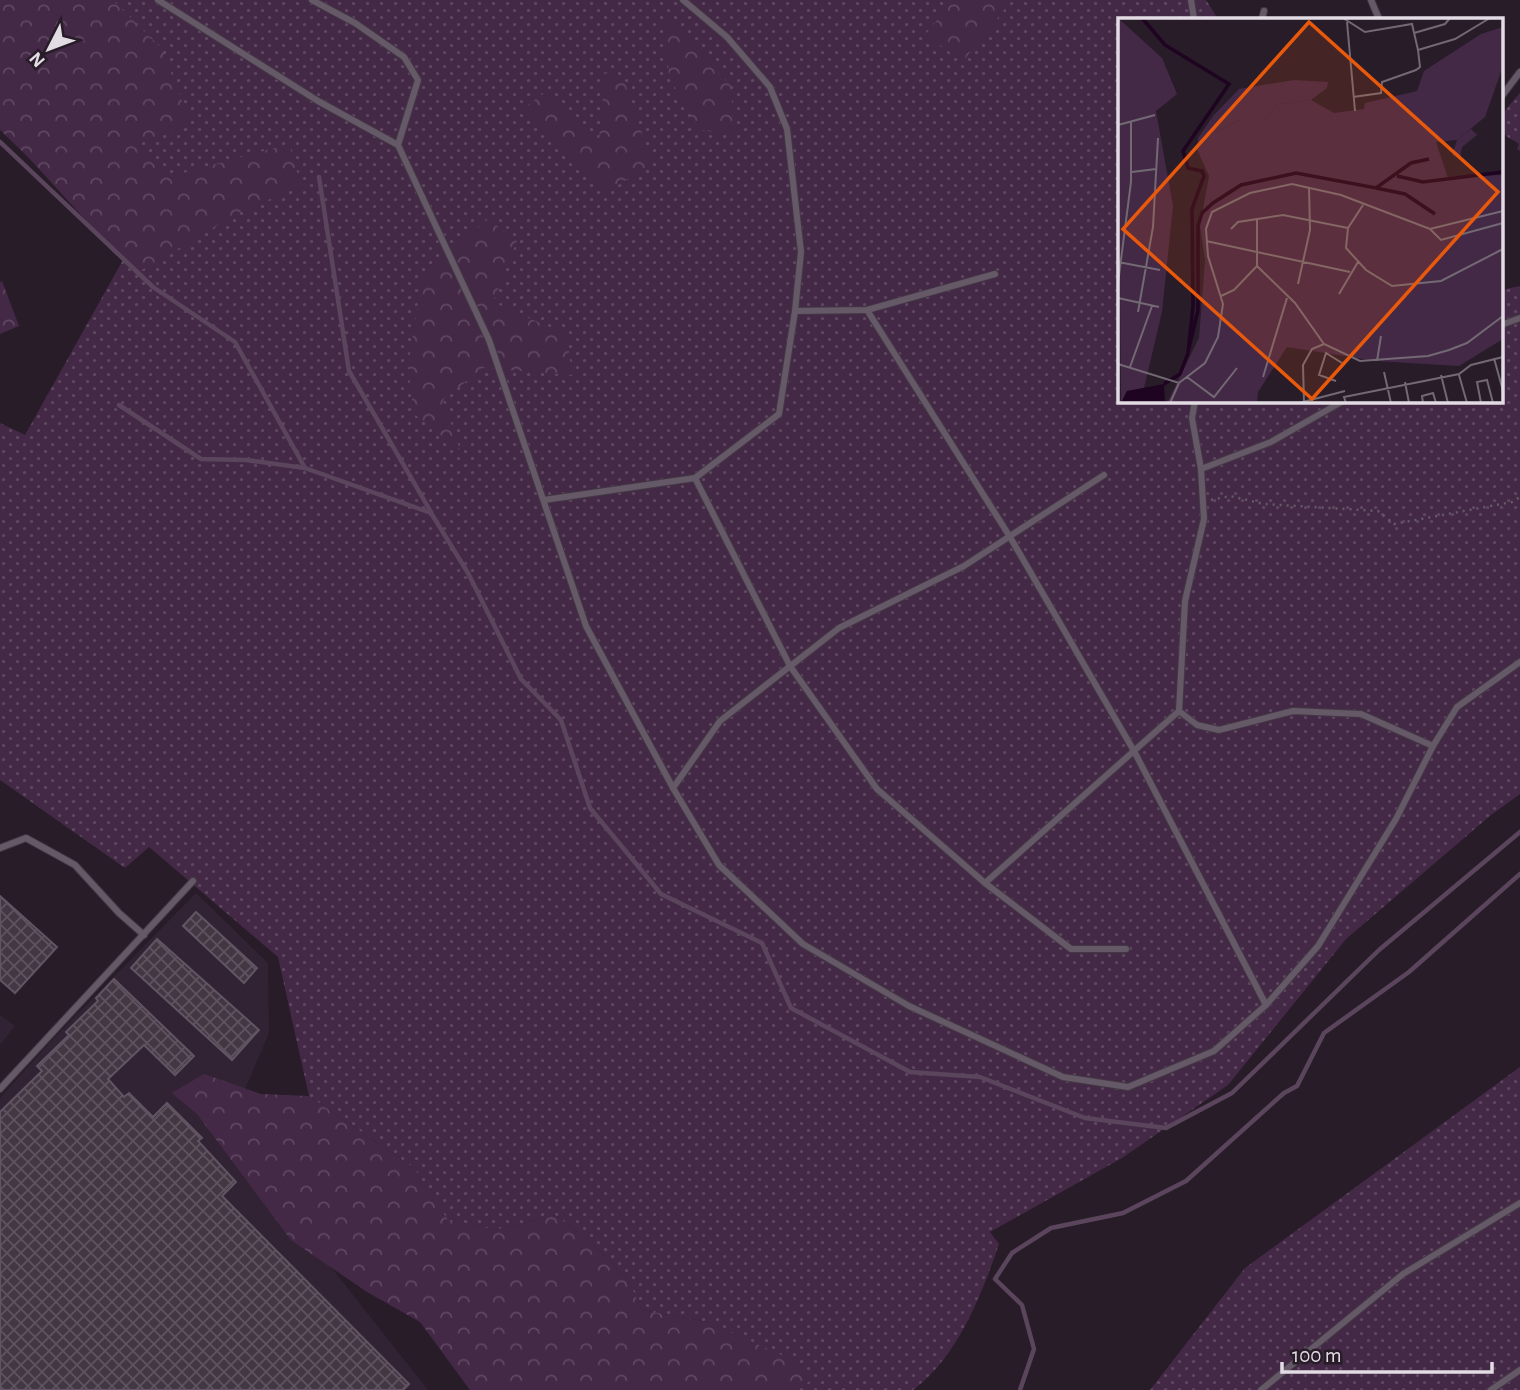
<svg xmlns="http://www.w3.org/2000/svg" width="1520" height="1390" font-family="'Alegreya Sans',sans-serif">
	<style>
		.built { fill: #322334 }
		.green { fill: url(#green-dots) }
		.forest { fill: url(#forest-crowns) }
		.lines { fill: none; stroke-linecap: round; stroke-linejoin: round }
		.stream { stroke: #5a455c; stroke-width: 4.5 }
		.building { fill: url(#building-cross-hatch); stroke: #625563; stroke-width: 2 }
		.lane-casing { stroke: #423943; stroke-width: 8 }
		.path { stroke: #655b66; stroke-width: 2.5; stroke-dasharray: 2 5; stroke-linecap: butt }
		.lane { stroke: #665967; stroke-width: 6 }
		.inset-river { fill: none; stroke: #1f0422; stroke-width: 3.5 }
		.inset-road { fill: none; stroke: #726973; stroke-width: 2 }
		.view { fill: #e8590c; fill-opacity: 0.15; stroke: #e8590c; stroke-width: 3.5 }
		.inset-edge { fill: none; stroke: #e3dce4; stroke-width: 3.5 }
	</style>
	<defs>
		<pattern id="green-dots" width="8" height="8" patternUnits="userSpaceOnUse" patternTransform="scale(1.75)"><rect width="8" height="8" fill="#442947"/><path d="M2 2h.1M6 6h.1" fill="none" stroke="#5f4761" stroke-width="1.8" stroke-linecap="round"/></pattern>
		<pattern id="forest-crowns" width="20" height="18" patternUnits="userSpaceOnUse" patternTransform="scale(1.75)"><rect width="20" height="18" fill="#442947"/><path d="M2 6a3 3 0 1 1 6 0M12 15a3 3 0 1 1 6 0" fill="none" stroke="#5f4761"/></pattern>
		<pattern id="building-cross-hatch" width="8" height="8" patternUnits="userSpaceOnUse" patternTransform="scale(1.75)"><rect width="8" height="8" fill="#433744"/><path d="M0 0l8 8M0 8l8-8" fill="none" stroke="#5e535f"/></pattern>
	</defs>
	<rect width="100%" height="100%" fill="#271c28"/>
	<!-- built -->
	<g class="built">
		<polygon points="196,893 268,963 269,1033 226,1134 428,1390 0,1390 0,1098 51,1041"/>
		<polygon points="0,1015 15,1026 0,1045"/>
	</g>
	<!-- green -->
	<g class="green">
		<path d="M 0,0 L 1206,0 L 1218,19 L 1119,19 L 1119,401 L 1501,401 L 1501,290 L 1520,286 L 1520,794 L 1491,815 L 1346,939 L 1228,1085 L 1122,1158 L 990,1232 L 999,1244 C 982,1294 957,1358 913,1390 L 797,1390 L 813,1378 L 708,1322 L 642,1310 L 628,1280 L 591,1242 L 555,1215 L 495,1230 L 447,1220 L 414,1168 L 309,1096 L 278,957 L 149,847 L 125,868 L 0,780 L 0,423 L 25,435 L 133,242 Z"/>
		<path d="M 1520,93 L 1520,151 L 1517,149 L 1519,144 C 1516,141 1512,140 1509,138 C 1488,124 1510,105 1520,93 Z"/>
		<polygon points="1520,1067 1520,1390 1150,1390 1245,1268"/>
	</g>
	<!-- forest -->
	<g class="forest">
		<polygon points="0,0 113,0 162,49 191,124 132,145 172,176 289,144 301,186 242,211 135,274 28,157 0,130"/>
		<polygon points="953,0 1012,0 963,61 925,35"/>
		<polygon points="664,13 731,86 734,134 699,130 669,77"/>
		<polygon points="605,73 624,80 652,163 606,193 525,107 544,93 599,140"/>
		<polygon points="488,219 517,241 493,302 567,335 572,375 483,368 443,400 460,450 414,414 408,367 422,276"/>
		<polygon points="2,281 19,326 0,334 0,282"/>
		<polygon points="204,1074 261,1094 309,1096 414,1168 448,1220 495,1230 555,1215 591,1242 628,1280 642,1310 708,1322 786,1357 814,1378 797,1390 470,1390 420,1322 367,1292 291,1240 197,1114 172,1093"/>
	</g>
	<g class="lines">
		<!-- stream -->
		<g class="stream">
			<polyline points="0,142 153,287 235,342 305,468"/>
			<polyline points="319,177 349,371 431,512"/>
			<polyline points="119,405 201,459 246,460 305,468 431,513 468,573 521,679 561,720 590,808 661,894 762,943 791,1008 910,1072 980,1077 1085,1118 1166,1128 1232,1093 1379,950 1520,832"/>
			<polyline points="1020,1390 1034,1349 1022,1305 995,1279 1012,1253 1051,1228 1123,1213 1186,1181 1284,1093 1297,1086 1324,1033 1409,972 1520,874"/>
		</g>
	</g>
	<!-- building -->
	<g class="building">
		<polygon points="0,896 57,947 15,993 0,980"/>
		<polygon points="196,912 257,968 244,983 183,926"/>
		<polygon points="157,939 259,1030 232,1060 131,968"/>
		<polygon points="114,979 194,1056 175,1075 144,1045 108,1079 124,1097 129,1093 153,1117 167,1103 202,1138 198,1141 236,1182 222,1196 409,1384 403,1390 0,1390 0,1112 42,1071 37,1066 69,1035 66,1032 98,1001 96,998"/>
	</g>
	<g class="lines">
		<defs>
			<g id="lane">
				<polyline points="158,0 318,101 398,145 489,340 586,626 673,788 719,865 803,944 909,1006 1063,1077 1128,1087 1214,1051 1266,1005 1318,946 1396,819 1433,746 1457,707 1520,662"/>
				<polyline points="312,0 355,23 404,57 418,80 398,145"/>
				<polyline points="1191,0 1194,19"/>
				<polyline points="1371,0 1379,19"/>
				<polyline points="1262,19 1264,11"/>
				<polyline points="1501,97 1520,72"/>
				<polyline points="867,310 1010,537 1134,751 1266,1005"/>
				<polyline points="795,311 867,310 995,274"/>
				<polyline points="1501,325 1520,318"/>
				<polyline points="1201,469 1271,442 1343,401"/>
				<polyline points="695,478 790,666 877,789 985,883 1071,949 1126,949"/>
				<polyline points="544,500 695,478 779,414 795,311 801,252 787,129 770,87 727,37 683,0"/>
				<polyline points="1179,711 1197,725 1219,730 1293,711 1361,714 1433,746"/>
				<polyline points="673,788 720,721 839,628 964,566 1104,475"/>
				<polyline points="0,848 26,838 75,865 119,913 144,935"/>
				<polyline points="985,883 1179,711 1185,601 1204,519 1201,469 1192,418 1195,401"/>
				<polyline points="0,1089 193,881"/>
				<polyline points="1261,1390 1403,1274 1520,1203"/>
				<polyline points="1491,1390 1520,1370"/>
			</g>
		</defs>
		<!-- lane casing -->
		<use href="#lane" class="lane-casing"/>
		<!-- path -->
		<polyline class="path" points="1211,500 1230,496 1264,504 1378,511 1394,524 1512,502 1520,497"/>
		<!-- lane -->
		<use href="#lane" class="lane"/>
	</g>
	<!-- overview -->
	<g transform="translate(1118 18)">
		<rect width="385" height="385" fill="#271c28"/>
		<path d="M 0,0 L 44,40 L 59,76 L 38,93 L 55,188 L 44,294 L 26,370 L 9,373 L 3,385 ZM 385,9 L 385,48 L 367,99 L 339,122 L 318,124 L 331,163 L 385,161 L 385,321 L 341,348 L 258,343 L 169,329 L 140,374 L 139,385 L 49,385 L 81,320 L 87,242 L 82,208 L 91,158 L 79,131 L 80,120 L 95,98 L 93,116 L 123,101 L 147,101 L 159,86 L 193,82 L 216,95 L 246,91 L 247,85 L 299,73 L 306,53 L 363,16 Z" fill="#442947"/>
		<path d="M 176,62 L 210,64 L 209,70 L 193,82 L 159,86 L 147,101 L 123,101 L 93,116 L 95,98 L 121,71 ZM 353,111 L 359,117 L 344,129 L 342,140 L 334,137 L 339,122 ZM 385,157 L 385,188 L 354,190 L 340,185 L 344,175 L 335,176 L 325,196 L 318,192 L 326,159 ZM 273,180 L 291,198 L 291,214 L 284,215 L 279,205 L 265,210 L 259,206 L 271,195 L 271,186 L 263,182 ZM 364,247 L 378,256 L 385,248 L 385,291 L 359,282 L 347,267 L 350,252 ZM 336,268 L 349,301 L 332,292 L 318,301 L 314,290 L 321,270 ZM 294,284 L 309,286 L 302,309 L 311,333 L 304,334 L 295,326 L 289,298 ZM 270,300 L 286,303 L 281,323 L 274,322 Z" fill="#442947"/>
		<path d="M 46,366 L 47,385 L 3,385 L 9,373 Z" fill="#1f0422"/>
		<path class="inset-river" d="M 24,0 L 47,27 L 111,66 L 65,133 L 70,150 L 84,153 L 86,158 L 74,191 L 75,288 L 70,335 L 62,356 L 46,366M 279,158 L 305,164 L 385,154M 258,170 L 287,176 L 317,196M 71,330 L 80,292 L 80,208 L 84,195 L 95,185 L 123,167 L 178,155 L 258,170 L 293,145 L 311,141"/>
		<path class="inset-road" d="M 225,0 L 247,14 L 294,6 L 300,32 L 337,21 L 372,0M 229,4 L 237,93M 296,15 L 327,6 L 332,0M 235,79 L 263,75 L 264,64 L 298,52 L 302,49 L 300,32M 0,107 L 37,97M 14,154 L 38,151M 245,187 L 230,210 L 228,230 L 248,252 L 274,268 L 323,263 L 385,231M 139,200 L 139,248 L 177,285 L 206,326 L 242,343 L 310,338 L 331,332 L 349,325 L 385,298M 113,211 L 120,204 L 165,197 L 230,210M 312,211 L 323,222 L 385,205M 88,223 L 232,254M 0,244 L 42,252M 0,265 L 13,164 L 13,103M 180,266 L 192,212 L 191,169M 221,276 L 240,244M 103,278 L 116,272 L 139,248M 0,280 L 41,289M 20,294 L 35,209 L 40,120M 376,340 L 385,373M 259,343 L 263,318M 0,346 L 61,365 L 87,345 L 100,319 L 105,286 L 90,238 L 88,211 L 94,194 L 132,175 L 174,166 L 223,177 L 312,211 L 385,193M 12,349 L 34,288M 266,354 L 273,385M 323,357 L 330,385M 341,357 L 349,385M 69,359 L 96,379 L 119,350M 145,359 L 169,280M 218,363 L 201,357 L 208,335 L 224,345M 287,364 L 291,385M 186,384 L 185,347 L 194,331 L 206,326M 52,385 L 61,365M 181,385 L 227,373M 228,385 L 226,379 L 341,356 L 353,347 L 385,339M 305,385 L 304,378 L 315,375 L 318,385M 363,385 L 359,364 L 369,362 L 375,385"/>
		<path class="view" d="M 191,4 L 380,174 L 194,381 L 5,211 Z"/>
		<rect width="385" height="385" class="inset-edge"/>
	</g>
	<!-- north arrow -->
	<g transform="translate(49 49) rotate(228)" stroke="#271c28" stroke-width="5" paint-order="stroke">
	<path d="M0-5L12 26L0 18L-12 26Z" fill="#e3dce4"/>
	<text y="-10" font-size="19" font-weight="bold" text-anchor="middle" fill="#e3dce4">N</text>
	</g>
	<!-- scale -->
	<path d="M1282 1362v10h210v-10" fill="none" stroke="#e3dce4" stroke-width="3.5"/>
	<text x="1292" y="1362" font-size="21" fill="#e3dce4" stroke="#271c28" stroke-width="5" paint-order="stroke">100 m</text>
</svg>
